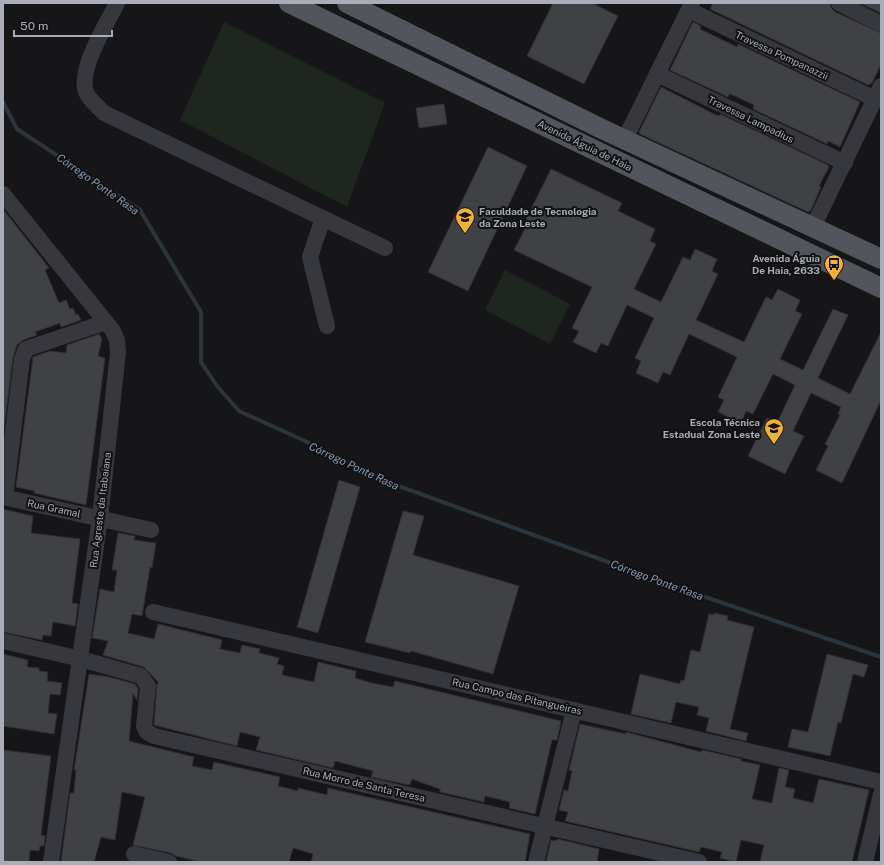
<svg xmlns="http://www.w3.org/2000/svg" width="884" height="865" font-family="'Public Sans',sans-serif">
	<style>
		.green { fill: #1e261f }
		.lines { fill: none; stroke-linecap: round; stroke-linejoin: round }
		.stream { stroke: #2c353c; stroke-width: 4 }
		.building { fill: #404145; stroke: #303034 }
		.minor { stroke: #37383d; stroke-width: 16 }
		.major { stroke: #53555c; stroke-width: 20 }
		.labels { text-anchor: middle; dominant-baseline: central; stroke-width: 4; stroke-linejoin: round; paint-order: stroke }
		.street-label { font-size: 10px; fill: #a8adb8; stroke: #111113 }
		.poi-label { font-size: 10px; font-weight: bold; fill: #a8adb8; stroke: #111113; text-anchor: end }
		.water-label { font-size: 11px; font-style: italic; fill: #7f9bb3; stroke: #111113 }
	</style>
	<rect width="100%" height="100%" fill="#161618"/>
	<!-- green -->
	<g class="green">
		<polygon points="224,22 385,103 347,207 180,120"/>
		<polygon points="505,270 570,304 550,344 485,310"/>
	</g>
	<g class="lines">
		<!-- stream -->
		<polyline class="stream" points="3,102 17,129 140,210 201,312 201,362 217,386 239,411 303,440 382,480 685,590 881,657"/>
	</g>
	<!-- building -->
	<g class="building">
		<polygon points="553,3 592,3 618,16 584,84 527,56"/>
		<polygon points="713,3 830,3 831,8 835,12 881,33 881,64 872,83 868,85 710,9"/>
		<polygon points="860,3 881,3 881,13"/>
		<polygon points="693,22 701,26 700,29 737,47 738,44 860,102 840,147 828,141 827,144 753,109 754,105 735,96 729,94 728,97 670,70"/>
		<polygon points="661,87 714,114 719,116 720,114 828,165 829,167 819,186 821,187 811,210 808,212 640,134 639,132"/>
		<polygon points="444,104 447,124 419,128 416,108"/>
		<polygon points="488,147 527,166 468,291 428,272"/>
		<polygon points="551,169 622,203 618,211 655,229 650,241 656,244 634,289 661,302 683,257 690,260 695,249 717,259 712,271 718,274 696,320 744,342 766,297 772,300 778,289 800,300 795,311 802,314 780,359 803,370 833,309 848,315 818,378 850,394 881,332 881,400 842,483 816,470 828,446 825,444 840,415 838,414 841,407 811,393 793,431 804,436 785,474 748,456 767,418 777,423 795,385 773,374 753,414 746,411 741,423 718,412 724,400 718,397 737,357 689,334 670,375 663,372 658,383 636,373 641,361 635,358 654,318 627,305 608,346 601,343 596,353 573,342 579,331 572,328 592,287 514,250 529,221 526,219"/>
		<polygon points="3,209 49,268 45,270 59,303 66,300 70,309 73,308 76,315 78,314 81,320 61,327 60,323 35,332 37,335 23,340 17,345 13,358 3,436"/>
		<polygon points="99,334 102,339 98,356 105,358 86,505 34,493 35,491 16,487 33,357 50,351 66,353 67,345"/>
		<polygon points="339,480 360,487 318,633 297,627"/>
		<polygon points="3,509 33,516 31,533 80,539 72,603 78,604 75,626 53,622 51,636 43,635 42,640 3,632"/>
		<polygon points="403,511 424,516 413,555 519,586 493,674 411,651 410,653 365,642"/>
		<polygon points="118,533 135,536 134,540 156,543 152,568 150,567 142,616 132,614 128,633 154,639 158,624 222,640 220,649 240,653 242,645 260,649 259,653 279,658 277,664 284,666 282,675 314,682 318,662 356,671 355,678 372,683 393,687 395,681 561,721 557,740 552,740 535,814 509,808 510,802 485,796 484,802 440,792 440,789 412,779 410,785 371,777 373,771 335,761 333,768 256,750 260,737 240,732 237,746 154,725 157,684 159,683 144,667 103,655 108,641 92,638 100,589 114,592 117,570 112,570"/>
		<polygon points="714,613 728,616 727,620 754,627 730,729 748,733 746,741 706,731 709,718 697,715 699,707 676,702 671,723 631,714 640,674 680,684 681,680 684,681 691,650 700,652 709,614 714,615"/>
		<polygon points="3,654 28,660 27,667 39,668 39,671 48,672 47,681 62,683 60,695 50,694 48,713 57,714 54,734 3,726"/>
		<polygon points="827,654 868,665 864,677 853,674 841,723 838,722 830,756 788,747 792,729 808,732"/>
		<polygon points="89,674 109,677 135,684 138,689 137,700 133,693 129,741 194,757 192,766 212,770 214,762 280,777 278,786 298,791 298,788 327,795 328,788 530,834 525,862 311,862 313,854 293,848 289,862 201,862 176,856 171,853 133,845 145,797 122,792 115,840 101,837 94,862 61,862 70,793 74,793 74,791 76,770 74,770"/>
		<polygon points="580,724 626,734 626,732 701,752 702,750 741,759 741,761 760,765 752,799 772,803 779,768 789,770 785,787 795,789 793,798 813,803 819,779 869,790 852,862 760,862 764,845 741,840 736,862 720,858 722,852 701,847 699,852 565,821 568,812 559,810 564,790 568,791 572,771 569,770"/>
		<polygon points="3,750 51,756 41,835 45,836 44,846 40,846 39,851 30,850 29,862 3,862"/>
		<polygon points="558,839 599,849 597,862 546,862 551,840 555,841"/>
	</g>
	<g class="lines">
		<!-- minor -->
		<g class="minor">
			<path d="M 117,3 C 107,24 78,68 86,92 C 89,100 98,106 104,113 L 385,248"/>
			<polyline points="839,3 881,24"/>
			<polyline points="689,10 875,99"/>
			<polyline points="657,74 845,163"/>
			<polyline points="625,139 692,3"/>
			<polyline points="3,194 113,331 117,340 118,352 100,518 51,862"/>
			<polyline points="323,218 310,257 327,326"/>
			<polyline points="813,227 881,86"/>
			<polyline points="3,497 151,530"/>
			<polyline points="5,497 22,359 26,349 106,322"/>
			<polyline points="153,612 881,782"/>
			<polyline points="3,641 81,659 141,676 148,686 144,726 147,732 154,736 699,862"/>
			<polyline points="134,854 169,862"/>
			<polyline points="536,862 574,710"/>
			<polyline points="865,862 881,794"/>
		</g>
		<!-- major -->
		<g class="major">
			<polyline points="289,3 881,288"/>
			<polyline points="347,3 602,129 881,259"/>
		</g>
	</g>
	<!-- icons -->
	<defs>
		<symbol id="university-pin" viewBox="-11 -11 22 30"><path d="M0 17L-7.5 6A9.5 9.5 0 1 1 7.5 6Z" fill="#f2b134" stroke="#111113"/><path d="M0-5L7-2L0 1L-7-2ZM-4 1L0 2.5L4 1V4Q0 6-4 4Z" fill="#111"/></symbol>
		<symbol id="bus-pin" viewBox="-11 -11 22 30"><path d="M0 17L-7.5 6A9.5 9.5 0 1 1 7.5 6Z" fill="#f2b134" stroke="#111113"/><path d="M-5-6H5V4H4V6H2V4H-2V6H-4V4H-5ZM-3.5-4V0h7V-4ZM-3.5 1.2v1.5H-2V1.2ZM2 1.2v1.5H3.5V1.2Z" fill="#111"/></symbol>
	</defs>
	<g fill-rule="evenodd">
		<use href="#university-pin" x="454" y="206" width="22" height="30"/>
		<use href="#bus-pin" x="823" y="253" width="22" height="30"/>
		<use href="#university-pin" x="763" y="417" width="22" height="30"/>
	</g>
	<g class="labels">
		<!-- street labels -->
		<g class="street-label">
			<text transform="translate(782 55) rotate(25)">Travessa Pompanazzii</text>
			<text transform="translate(751 119) rotate(26)">Travessa Lampadius</text>
			<text transform="translate(585 145) rotate(26)">Avenida Águia de Haia</text>
			<text transform="translate(54 508) rotate(12)">Rua Gramal</text>
			<text transform="translate(100 510) rotate(-83)">Rua Agreste da Itabaiana</text>
			<text transform="translate(517 696) rotate(13)">Rua Campo das Pitangueiras</text>
			<text transform="translate(364 784) rotate(13)">Rua Morro de Santa Teresa</text>
		</g>
		<!-- poi labels -->
		<g class="poi-label">
			<text x="479" y="211" text-anchor="start">Faculdade de Tecnologia<tspan x="479" dy="12">da Zona Leste</tspan></text>
			<text x="820" y="258">Avenida Águia<tspan x="820" dy="12">De Haia, 2633</tspan></text>
			<text x="760" y="422">Escola Técnica<tspan x="760" dy="12">Estadual Zona Leste</tspan></text>
		</g>
		<!-- water labels -->
		<g class="water-label">
			<text transform="translate(98 184) rotate(35)">Córrego Ponte Rasa</text>
			<text transform="translate(354 466) rotate(25)">Córrego Ponte Rasa</text>
			<text transform="translate(657 580) rotate(20)">Córrego Ponte Rasa</text>
		</g>
	</g>
	<!-- border -->
	<rect width="884" height="865" fill="none" stroke="#a8adb8" stroke-width="8"/>
	<!-- scale -->
	<path d="M14 30v6h98v-6" fill="none" stroke="#a8adb8" stroke-width="2"/>
	<text x="20" y="30" font-size="12" fill="#a8adb8" stroke="#111113" stroke-width="3" paint-order="stroke">50 m</text>
</svg>
